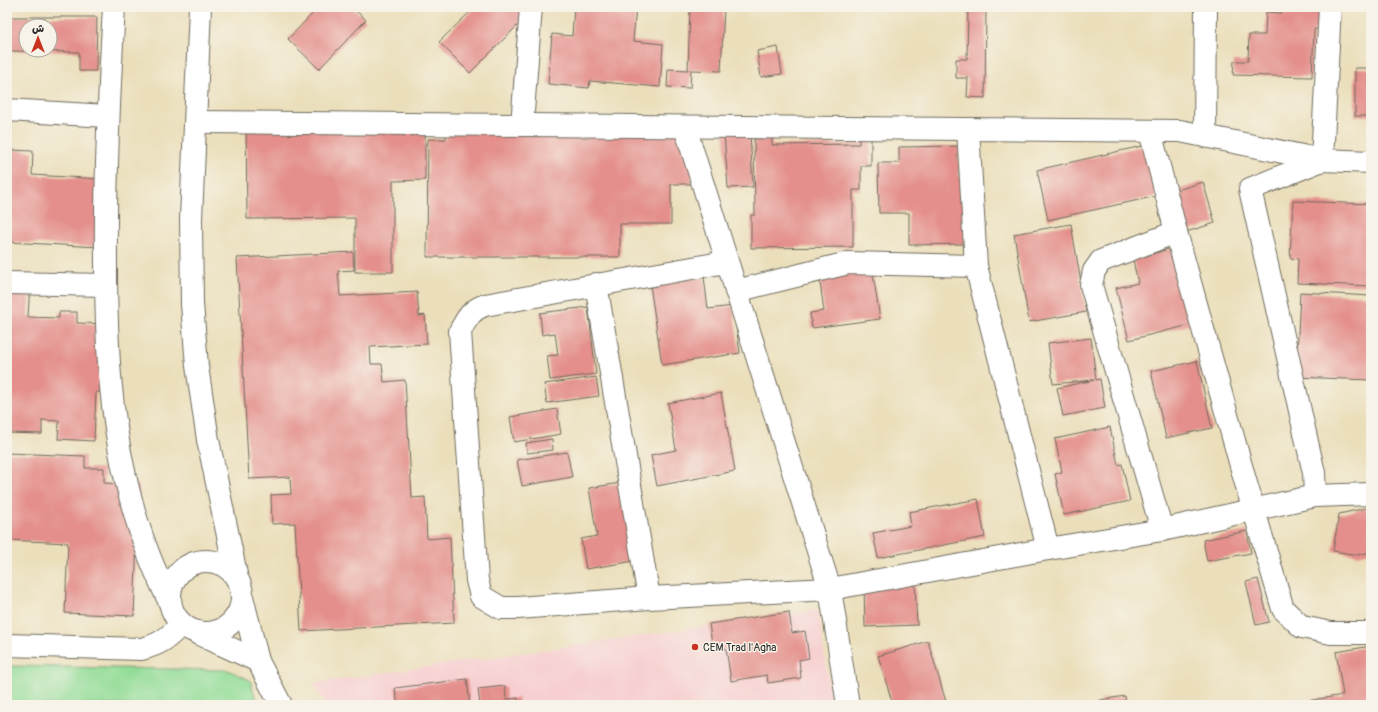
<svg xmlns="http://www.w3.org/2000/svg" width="1378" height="712" font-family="Pangolin,'Playpen Sans Arabic',sans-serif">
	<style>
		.built { fill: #f7cfd0 }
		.green { fill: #93dd98; stroke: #5f8462 }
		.building { fill: #e48f8b; fill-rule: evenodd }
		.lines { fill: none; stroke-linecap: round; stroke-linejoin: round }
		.minor-casing { stroke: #6e6a5d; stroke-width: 24 }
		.minor { stroke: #fff; stroke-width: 22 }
		.poi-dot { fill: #c8321e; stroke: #f7f3e8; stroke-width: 1.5 }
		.labels { text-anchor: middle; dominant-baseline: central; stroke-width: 3; stroke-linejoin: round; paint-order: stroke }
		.poi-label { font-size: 11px; fill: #2b2b2b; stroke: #f7f3e8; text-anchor: start }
	</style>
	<rect width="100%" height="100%" fill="#f7f3e8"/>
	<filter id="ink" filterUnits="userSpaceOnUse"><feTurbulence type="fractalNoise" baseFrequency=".025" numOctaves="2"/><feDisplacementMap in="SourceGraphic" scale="8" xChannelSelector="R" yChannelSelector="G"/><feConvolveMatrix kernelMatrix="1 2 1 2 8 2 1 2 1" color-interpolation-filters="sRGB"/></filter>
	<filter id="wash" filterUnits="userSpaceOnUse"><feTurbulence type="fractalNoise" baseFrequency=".012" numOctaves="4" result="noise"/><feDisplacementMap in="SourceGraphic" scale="16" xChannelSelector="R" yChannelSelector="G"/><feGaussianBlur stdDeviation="0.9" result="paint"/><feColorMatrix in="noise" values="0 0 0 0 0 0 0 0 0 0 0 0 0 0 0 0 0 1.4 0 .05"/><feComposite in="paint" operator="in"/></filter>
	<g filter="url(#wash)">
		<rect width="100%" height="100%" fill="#ebdfbb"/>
		<!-- built -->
		<polygon class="built" points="818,610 832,705 325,705 314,683"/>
		<!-- green -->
		<polygon class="green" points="7,666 228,670 250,680 258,705 7,705"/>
		<g id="blocks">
			<!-- building -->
			<g class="building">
				<polygon points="319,7 352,7 366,20 319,69 288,39"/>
				<polygon points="475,7 517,7 527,16 470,73 439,42"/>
				<polygon points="574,7 636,7 633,41 663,44 660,87 590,81 589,88 548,84 552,34 572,36"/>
				<polygon points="690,7 724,7 721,71 691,70 690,88 667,87 668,69 688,70"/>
				<polygon points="968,7 986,7 985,98 967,97 968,78 956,78 956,59 967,59"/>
				<polygon points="1282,7 1332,7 1331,29 1314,29 1312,77 1233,75 1234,61 1248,61 1249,35 1265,35 1266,12 1282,13"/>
				<path d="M 7,17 L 97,17 L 96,71 L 79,71 L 79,52 L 7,51 ZM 26,26 L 50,26 L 50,50 L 26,50 Z"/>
				<polygon points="778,47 782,74 761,77 757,51"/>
				<rect x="1355" y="68" width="16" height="48"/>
				<polygon points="7,100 13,100 10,150 33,151 32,175 102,179 99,247 7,242"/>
				<polygon points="425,117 425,180 393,181 393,272 355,272 355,218 247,219 246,118"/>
				<polygon points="446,125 692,131 692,184 671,184 671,224 620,224 620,257 427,257 428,139 446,139"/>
				<polygon points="859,131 871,131 871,166 861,166 861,190 853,190 853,247 751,248 751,215 755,215 754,139 772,138 772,145 859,144"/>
				<polygon points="750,132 753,187 728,188 724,133"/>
				<polygon points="1155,143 1166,194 1048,220 1037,170"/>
				<polygon points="959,146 959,176 964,176 965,244 909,245 909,213 879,213 878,163 899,163 899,147"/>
				<polygon points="1203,182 1215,223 1186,232 1174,191"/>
				<polygon points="1293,201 1371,204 1371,286 1297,283 1298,259 1290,258"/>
				<polygon points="1071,224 1086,312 1029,322 1014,234"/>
				<polygon points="1175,247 1194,324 1129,340 1116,288 1138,283 1133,260"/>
				<polygon points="353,252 354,270 338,271 340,296 417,292 419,316 425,315 427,344 370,347 371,364 382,364 384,382 405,380 412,498 425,497 427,539 450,537 454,623 301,631 295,523 272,524 271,495 291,494 290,477 249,479 237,258"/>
				<polygon points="872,268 880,319 812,328 810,313 824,311 819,275"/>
				<polygon points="704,277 708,309 733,306 740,353 662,365 650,285"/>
				<polygon points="7,282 30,283 28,317 59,318 59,312 77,312 77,323 112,324 109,392 96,392 94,441 58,439 59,421 42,420 42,434 7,433"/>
				<polygon points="1300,292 1371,296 1371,380 1296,377"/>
				<polygon points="588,307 596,374 550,380 547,356 558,355 555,333 542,335 540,313"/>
				<polygon points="1091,338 1096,380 1100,379 1105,408 1063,416 1057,388 1094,380 1053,384 1048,343"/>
				<polygon points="1197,361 1212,428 1166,438 1151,371"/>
				<polygon points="596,377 599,396 547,403 544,384"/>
				<polygon points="721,393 735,471 657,486 651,455 676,450 668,403"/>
				<polygon points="557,409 561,434 514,442 510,417"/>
				<polygon points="1110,427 1118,465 1122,464 1130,501 1064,515 1055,474 1062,472 1055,439"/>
				<polygon points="552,439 553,450 527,453 526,443"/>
				<polygon points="567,452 572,477 522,486 517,460"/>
				<polygon points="7,453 85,456 85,468 104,468 104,483 139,485 134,616 65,613 68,543 7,540"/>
				<polygon points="639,480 635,561 586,569 581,539 597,536 589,488"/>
				<polygon points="978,499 985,537 878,558 873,533 911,526 909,512"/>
				<polygon points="1371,507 1371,552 1358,555 1333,551 1339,514"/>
				<polygon points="1247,531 1251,553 1207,561 1203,540"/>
				<polygon points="1258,579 1269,622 1256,625 1246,582"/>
				<polygon points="915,584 917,625 865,627 864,586"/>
				<polygon points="789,612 792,633 805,631 809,658 799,660 801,678 768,683 767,675 731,681 726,648 713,650 709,624"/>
				<polygon points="928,641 947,705 893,705 878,656"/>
				<polygon points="1371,646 1371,705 1282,705 1343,695 1336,652"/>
				<polygon points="467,679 470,705 398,705 395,688"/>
				<polygon points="505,686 506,699 518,698 519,705 480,705 478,689"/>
				<polygon points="1125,696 1126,705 1101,705 1100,700"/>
			</g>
		</g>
	</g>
	<g filter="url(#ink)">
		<use href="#blocks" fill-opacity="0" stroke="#6e6a5d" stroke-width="1"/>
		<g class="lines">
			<defs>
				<g id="minor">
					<path d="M 114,7 C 109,92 105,177 106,263 C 106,344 110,428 133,507 C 142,541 155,572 170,603"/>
					<polyline points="200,7 191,219 192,304 197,366 208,440 237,579"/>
					<polyline points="7,110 107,116"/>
					<polyline points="196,122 1180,131 1322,160 1371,162"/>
					<polyline points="522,125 531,7"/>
					<polyline points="685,127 830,589 848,705"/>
					<polyline points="968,129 976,266 1048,549"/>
					<polyline points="1150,131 1176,232 1245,480 1283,609 1302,627 1331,633 1371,633"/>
					<polyline points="1205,135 1206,7"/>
					<path d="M 726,262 L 485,305 C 471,310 467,318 460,331 L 477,580 L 481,596 L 501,608 L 518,608 L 649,598 L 830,589 L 1048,549 L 1162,530 L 1315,496 L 1371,494"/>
					<polyline points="7,283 106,285"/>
					<polyline points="596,284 649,598"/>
					<polyline points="736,291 848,263 976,266"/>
					<polyline points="1315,496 1314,473 1250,189 1322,160 1330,7"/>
					<polyline points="1162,530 1091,285 1094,271 1101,261 1176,232"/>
					<circle cx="206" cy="597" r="36"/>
					<polyline points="242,597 258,661 281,705"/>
					<polyline points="197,633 258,661"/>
					<path d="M 7,645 L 141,649 C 159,645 169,638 181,624"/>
				</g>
			</defs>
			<!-- minor casing -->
			<use href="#minor" class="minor-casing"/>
			<!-- minor -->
			<use href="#minor" class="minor"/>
		</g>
	</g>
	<!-- markers -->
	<circle class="poi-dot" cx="695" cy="647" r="4"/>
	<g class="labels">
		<!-- poi labels -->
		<g class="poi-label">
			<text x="703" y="647">CEM Trad l'Agha</text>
		</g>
	</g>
	<!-- margin -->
	<rect width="1378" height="712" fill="none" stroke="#f7f3e8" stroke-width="24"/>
	<!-- north arrow -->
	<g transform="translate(38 38)"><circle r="19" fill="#f7f3e8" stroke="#a5a39c"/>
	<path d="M0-3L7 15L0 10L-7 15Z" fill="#c8321e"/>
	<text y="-6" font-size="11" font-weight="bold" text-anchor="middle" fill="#2b2b2b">ش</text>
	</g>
</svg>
